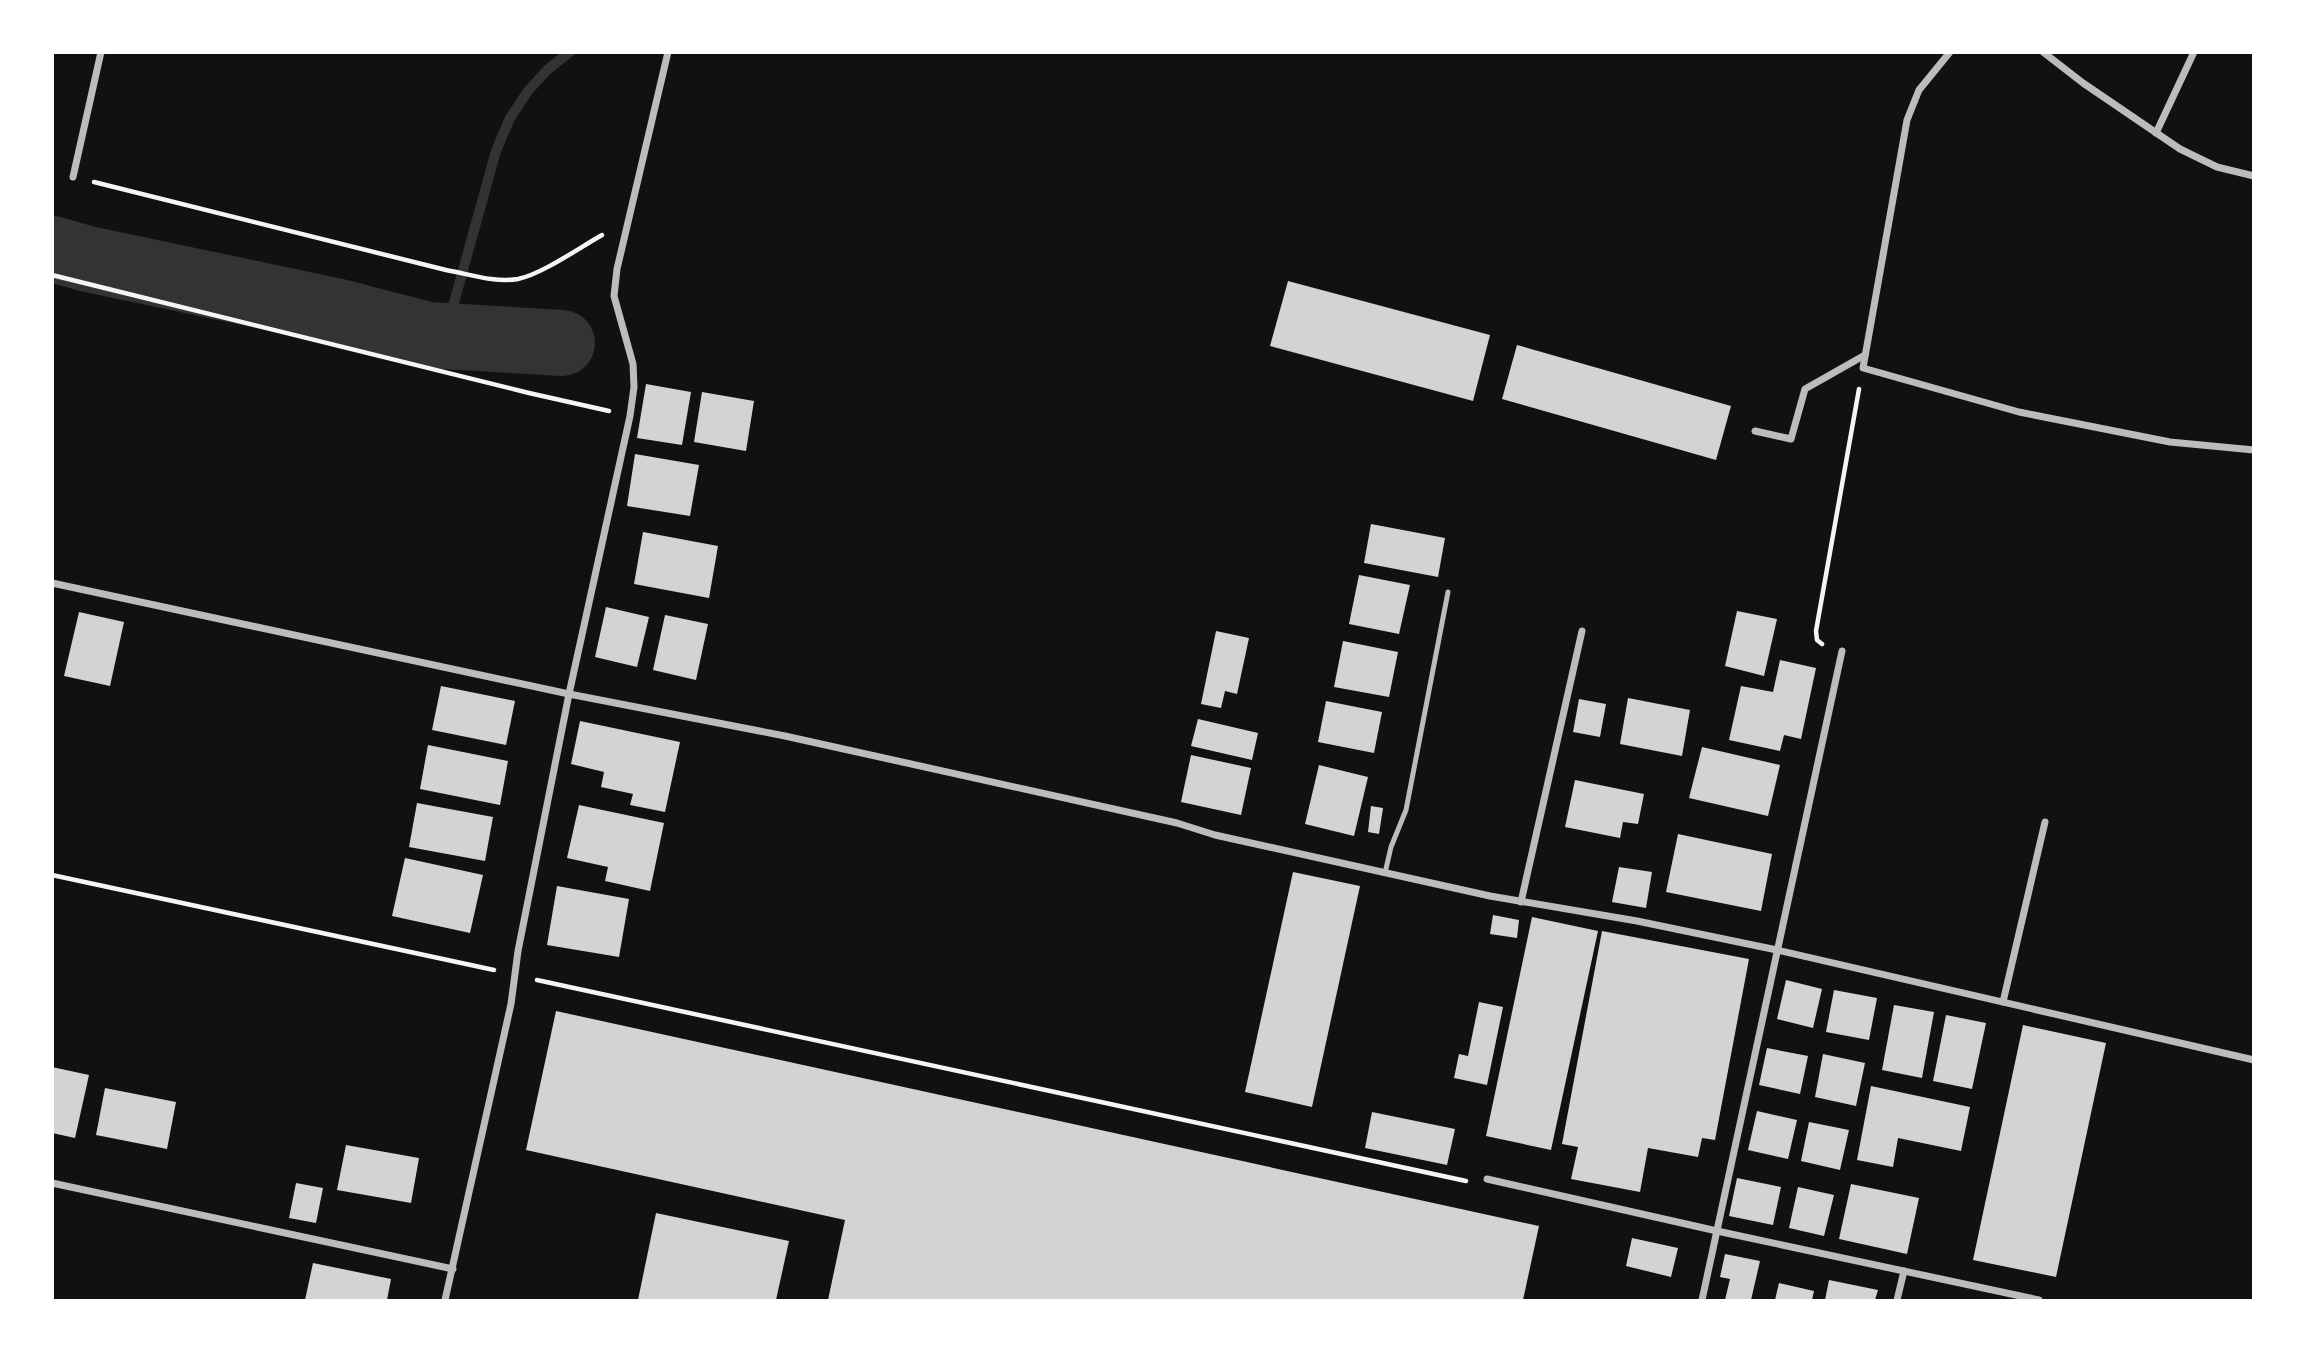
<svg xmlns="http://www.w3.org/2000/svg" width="2306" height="1353" font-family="'Alegreya Sans',sans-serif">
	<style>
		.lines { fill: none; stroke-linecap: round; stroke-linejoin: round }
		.stream { stroke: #333; stroke-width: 10 }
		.river { stroke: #333; stroke-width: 66 }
		.building { fill: #d3d3d3 }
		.path { stroke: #f5f5f5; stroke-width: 4.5 }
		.service { stroke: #bcbcbc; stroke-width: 5 }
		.minor { stroke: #bcbcbc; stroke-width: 7 }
	</style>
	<rect width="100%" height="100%" fill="#111"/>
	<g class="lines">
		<!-- stream -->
		<polyline class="stream" points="445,335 496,151 510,118 528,91 547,70 570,52"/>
		<!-- river -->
		<polyline class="river" points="52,249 88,259 335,311 428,335 562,343"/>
	</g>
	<!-- building -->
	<g class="building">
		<polygon points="1288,281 1490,335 1473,401 1270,346"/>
		<polygon points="1517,345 1731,406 1716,460 1502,399"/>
		<polygon points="646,384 691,392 682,445 637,438"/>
		<polygon points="702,392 754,401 746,451 694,442"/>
		<polygon points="635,454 699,465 690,516 627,506"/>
		<polygon points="1371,524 1445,538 1438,577 1364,563"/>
		<polygon points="643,532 718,546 709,598 634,584"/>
		<polygon points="1359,575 1410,585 1399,634 1349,624"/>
		<polygon points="606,607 649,617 637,667 595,657"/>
		<polygon points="1737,611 1777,619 1764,676 1725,666"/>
		<polygon points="79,612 124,622 110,686 64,676"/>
		<polygon points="665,615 708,624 696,680 653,670"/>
		<polygon points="1216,631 1249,638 1237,694 1225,691 1221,708 1201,704"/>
		<polygon points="1343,641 1398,652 1389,697 1334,687"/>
		<polygon points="1780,660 1816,668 1801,739 1784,735 1780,751 1729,740 1741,686 1773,692"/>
		<polygon points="441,686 515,701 506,745 432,730"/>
		<polygon points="1628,698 1690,710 1682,756 1620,744"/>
		<polygon points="1579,699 1606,704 1600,737 1573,732"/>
		<polygon points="1326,701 1382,712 1374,753 1318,742"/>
		<polygon points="1198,719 1258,733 1252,760 1191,746"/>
		<polygon points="580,721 680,742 665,812 630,805 633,794 601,787 604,772 571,764"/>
		<polygon points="428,745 508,761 500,805 420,789"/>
		<polygon points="1702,747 1780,765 1768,816 1689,798"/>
		<polygon points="1191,755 1251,768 1241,815 1181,802"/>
		<polygon points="1319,765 1368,777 1354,836 1305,824"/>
		<polygon points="1575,780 1644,794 1638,824 1623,822 1620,838 1565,827"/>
		<polygon points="417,803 493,817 485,861 409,847"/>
		<polygon points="579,805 664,823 650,891 605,881 608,867 567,858"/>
		<polygon points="1371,806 1383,808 1379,834 1368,832"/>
		<polygon points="1678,834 1772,854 1761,911 1666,892"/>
		<polygon points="405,858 483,875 470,933 392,916"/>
		<polygon points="1619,867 1652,872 1646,908 1612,902"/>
		<polygon points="1293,872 1360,886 1312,1107 1245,1092"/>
		<polygon points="557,886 629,899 619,957 547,945"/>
		<polygon points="1493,915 1519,920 1517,938 1490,934"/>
		<polygon points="1532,917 1598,931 1551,1150 1486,1136"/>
		<polygon points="1602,931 1749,959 1715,1140 1702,1138 1698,1157 1648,1148 1640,1192 1571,1179 1578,1147 1562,1144"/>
		<polygon points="1786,980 1822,989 1813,1028 1777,1019"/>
		<polygon points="1834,990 1877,998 1869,1040 1826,1032"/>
		<polygon points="1479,1002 1503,1007 1487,1085 1454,1078 1459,1054 1468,1056"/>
		<polygon points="1894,1005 1934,1012 1922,1078 1882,1070"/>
		<polygon points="556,1011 1539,1226 1523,1300 828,1300 845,1220 526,1150"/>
		<polygon points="1946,1015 1986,1023 1972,1089 1933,1081"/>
		<polygon points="2023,1025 2106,1043 2056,1277 1973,1260"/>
		<polygon points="1767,1048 1808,1056 1800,1094 1759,1085"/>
		<polygon points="1823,1054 1865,1063 1856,1106 1815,1097"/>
		<polygon points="52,1067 89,1075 75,1138 52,1133"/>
		<polygon points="1871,1086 1970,1107 1961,1151 1898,1138 1893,1167 1857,1160"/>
		<polygon points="105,1088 176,1102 167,1149 96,1135"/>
		<polygon points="1757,1111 1797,1120 1788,1159 1748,1150"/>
		<polygon points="1372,1112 1455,1129 1447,1165 1365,1148"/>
		<polygon points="1809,1122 1849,1130 1840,1170 1801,1161"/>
		<polygon points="346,1145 419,1158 411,1203 337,1190"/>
		<polygon points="1737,1178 1781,1187 1773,1225 1729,1216"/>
		<polygon points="296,1183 323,1188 316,1223 289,1218"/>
		<polygon points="1851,1184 1919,1198 1907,1254 1839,1239"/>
		<polygon points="1798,1187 1834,1195 1824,1236 1789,1228"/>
		<polygon points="656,1213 789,1241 776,1300 638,1300"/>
		<polygon points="1632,1238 1678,1248 1671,1277 1626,1266"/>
		<polygon points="1725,1254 1760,1261 1751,1300 1725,1300 1730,1279 1720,1277"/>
		<polygon points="313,1263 391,1279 387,1300 305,1300"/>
		<polygon points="1829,1280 1878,1290 1875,1300 1825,1300"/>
		<polygon points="1779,1283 1814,1291 1812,1300 1775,1300"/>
	</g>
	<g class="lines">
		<!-- path -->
		<g class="path">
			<path d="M 94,182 L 446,270 C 469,274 494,283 518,279 C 542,274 579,248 602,235"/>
			<polyline points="52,275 529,393 609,411"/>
			<polyline points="1822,644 1817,640 1816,631 1859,389"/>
			<polyline points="52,875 494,970"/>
			<polyline points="537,980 1466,1181"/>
		</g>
		<!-- service -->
		<polyline class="service" points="1385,873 1391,847 1406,810 1448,592"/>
		<!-- minor -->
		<g class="minor">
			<polyline points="1950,52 1919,90 1907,120 1863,368 2019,412 2170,442 2254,450"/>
			<polyline points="2043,52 2083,83 2180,149 2217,167 2254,176"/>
			<polyline points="2156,133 2194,52"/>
			<polyline points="73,177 101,52"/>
			<polyline points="1755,431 1791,439 1805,389 1865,355"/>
			<polyline points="52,583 569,694 785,736 1177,823 1215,835 1490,896 1637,921 1777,950 2254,1060"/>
			<polyline points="1521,902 1582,631"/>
			<polyline points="2003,1002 2045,822"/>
			<polyline points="1487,1179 1717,1231 2039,1300"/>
			<polyline points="52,1183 453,1269"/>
			<polyline points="445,1300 511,1004 518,951 569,694 630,416 634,387 633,364 614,296 617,269 668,52"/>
			<polyline points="1702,1300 1842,651"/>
			<polyline points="1897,1300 1904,1271"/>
		</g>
	</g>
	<!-- border -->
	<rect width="2306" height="1353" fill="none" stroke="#ffffff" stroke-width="108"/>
</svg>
